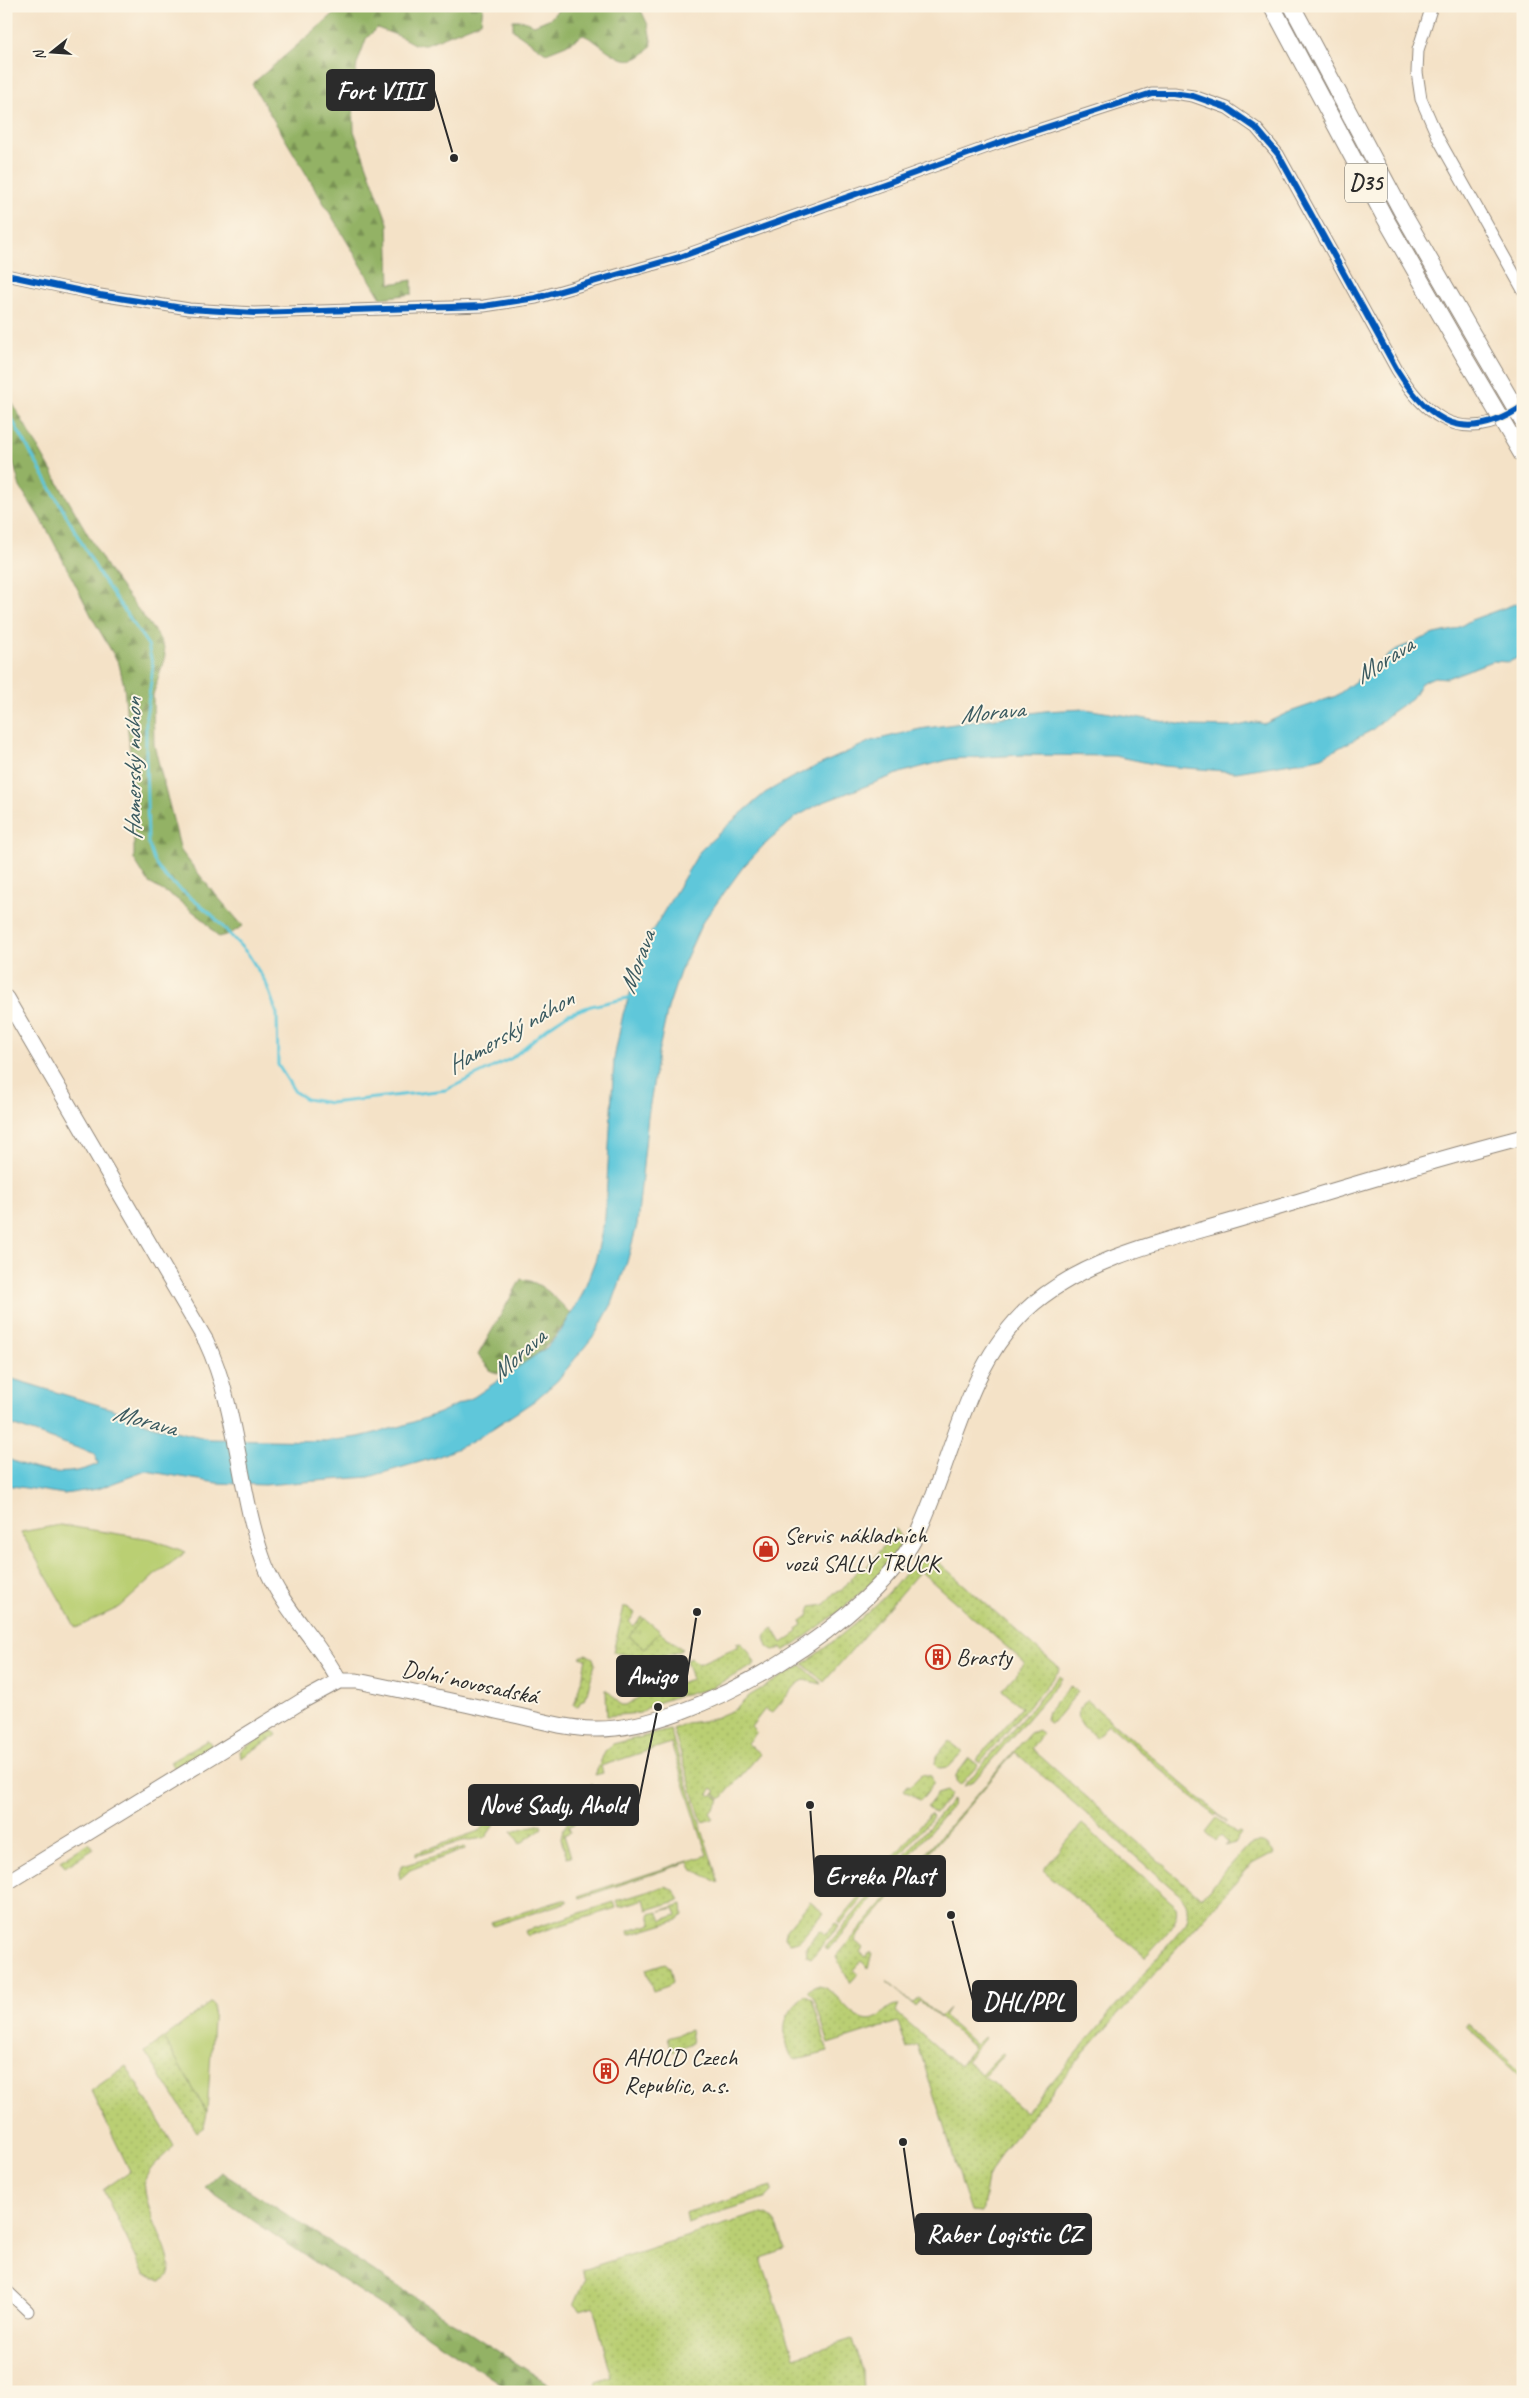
<svg xmlns="http://www.w3.org/2000/svg" width="1529" height="2398" font-family="Caveat,sans-serif">
	<style>
		.grass { fill: url(#grass-dots); stroke: #727d4f }
		.forest { fill: url(#forest-firs); stroke: #5f6e48 }
		.park { fill: url(#park-tufts); stroke: #727d4f }
		.garden { fill: #bacf73; stroke: #727d4f }
		.water { fill: #5ec7da; stroke: #447982 }
		.lines { fill: none; stroke-linecap: round; stroke-linejoin: round }
		.stream { stroke: #5ec7da; stroke-width: 3 }
		.minor-casing { stroke: #908679; stroke-width: 13 }
		.major-casing { stroke: #908679; stroke-width: 17 }
		.highway-casing { stroke: #908679; stroke-width: 18 }
		.minor { stroke: #fff; stroke-width: 11 }
		.major { stroke: #fff; stroke-width: 15 }
		.highway { stroke: #fff; stroke-width: 16 }
		.highway-bridge-casing { stroke: #908679; stroke-width: 18; stroke-linecap: butt }
		.highway-bridge { stroke: #fff; stroke-width: 16 }
		.cycleway-casing { stroke: #fcf5e5; stroke-width: 9 }
		.cycleway { stroke: #0057b8; stroke-width: 6 }
		.labels { text-anchor: middle; dominant-baseline: central; stroke-width: 4; stroke-linejoin: round; paint-order: stroke }
		.shield { fill: #fcf5e5; stroke: #6a6863; stroke-width: 1 }
		.shield-label { font-size: 22px; font-weight: bold; fill: #2b2b2b }
		.poi-label { font-size: 24px; fill: #2b2b2b; stroke: #fcf5e5; text-anchor: start }
		.street-label { font-size: 24px; fill: #2b2b2b; stroke: #fcf5e5 }
		.water-label { font-size: 25px; font-style: italic; fill: #3a5a60; stroke: #fcf5e5 }
		.leader { fill: none; stroke: #2b2b2b; stroke-width: 2 }
		.callout-dot { fill: #2b2b2b; stroke: #fcf5e5; stroke-width: 2 }
		.callout { fill: #2b2b2b; stroke: #2b2b2b; stroke-width: 2 }
		.callout-label { font-size: 25px; text-anchor: middle; font-weight: bold; fill: #fff }
	</style>
	<defs>
		<pattern id="grass-dots" width="8" height="8" patternUnits="userSpaceOnUse" patternTransform="scale(1.25)"><rect width="8" height="8" fill="#bacf73"/><path d="M2 2h.1M6 6h.1" fill="none" stroke="#a0b264" stroke-width="1.8" stroke-linecap="round"/></pattern>
		<pattern id="forest-firs" width="22" height="20" patternUnits="userSpaceOnUse" patternTransform="scale(1.25)"><rect width="22" height="20" fill="#93b265"/><path d="M5 1l3.5 6h-7zM16 11l3.5 6h-7z" fill="#789153"/></pattern>
		<pattern id="park-tufts" width="24" height="20" patternUnits="userSpaceOnUse" patternTransform="scale(1.25)"><rect width="24" height="20" fill="#bacf73"/><path d="M3 7l-1-3M5 7V3M7 7l1-3M15 17l-1-3M17 17v-4M19 17l1-3" fill="none" stroke="#a0b264"/></pattern>
	</defs>
	<rect width="100%" height="100%" fill="#fcf5e5"/>
	<filter id="ink" filterUnits="userSpaceOnUse"><feTurbulence type="fractalNoise" baseFrequency=".02" numOctaves="2"/><feDisplacementMap in="SourceGraphic" scale="10" xChannelSelector="R" yChannelSelector="G"/><feConvolveMatrix kernelMatrix="1 2 1 2 8 2 1 2 1" color-interpolation-filters="sRGB"/></filter>
	<filter id="wash" filterUnits="userSpaceOnUse"><feTurbulence type="fractalNoise" baseFrequency=".0096" numOctaves="4" result="noise"/><feDisplacementMap in="SourceGraphic" scale="20" xChannelSelector="R" yChannelSelector="G"/><feGaussianBlur stdDeviation="1.12" result="paint"/><feColorMatrix in="noise" values="0 0 0 0 0 0 0 0 0 0 0 0 0 0 0 0 0 1.4 0 .05"/><feComposite in="paint" operator="in"/></filter>
	<g filter="url(#wash)">
		<rect width="100%" height="100%" fill="#f4e2c7"/>
		<!-- grass -->
		<g class="grass">
			<path d="M 895,1529 L 901,1538 L 901,1544 C 881,1582 820,1628 784,1651 L 782,1648 L 773,1650 L 768,1647 L 765,1638 L 766,1634 L 773,1628 L 782,1643 L 798,1632 L 797,1629 L 803,1625 L 801,1621 L 808,1616 L 811,1607 L 824,1605 L 834,1593 L 842,1590 L 850,1580 L 853,1581 L 851,1578 L 858,1570 L 865,1569 L 885,1544 L 884,1537 Z"/>
			<path d="M 924,1557 L 937,1561 L 1059,1668 L 1058,1672 L 980,1763 L 976,1760 L 1022,1707 L 1002,1690 L 1025,1663 L 920,1571 L 824,1682 L 803,1664 C 832,1643 861,1620 886,1595 C 899,1584 908,1564 924,1557 Z"/>
			<path d="M 624,1607 L 627,1607 L 635,1613 L 629,1622 L 634,1626 L 641,1617 L 644,1619 L 630,1637 L 644,1648 L 659,1631 L 682,1649 C 670,1660 627,1656 613,1652 Z"/>
			<polygon points="740,1642 747,1649 755,1663 753,1666 706,1690 680,1695 653,1704 640,1713 607,1716 606,1691 604,1690 607,1690 621,1705 626,1705 648,1692 692,1679 686,1660 691,1657 698,1664 739,1646 736,1643"/>
			<polygon points="586,1654 593,1658 595,1664 585,1700 582,1700 578,1706 574,1705 583,1674 586,1674 583,1673 586,1659 580,1657"/>
			<polygon points="801,1665 822,1684 804,1680 797,1684 772,1713 765,1709 751,1727 756,1732 747,1743 760,1754 721,1799 714,1793 716,1791 712,1788 708,1793 711,1796 713,1794 720,1800 710,1813 714,1819 702,1822 673,1729 686,1723 710,1720 736,1709 749,1696"/>
			<polygon points="1059,1676 1062,1678 1060,1681 972,1783 964,1786"/>
			<polygon points="1071,1686 1078,1692 1053,1722 1049,1723 1046,1719 1048,1711"/>
			<polygon points="1087,1700 1227,1822 1227,1823 1217,1814 1215,1816 1108,1724 1096,1738 1083,1726 1078,1718 1079,1709"/>
			<polygon points="273,1730 277,1735 241,1758 240,1751"/>
			<polygon points="670,1730 719,1883 692,1869 689,1862 580,1898 578,1896 707,1855 671,1743 601,1766 603,1773 595,1775 605,1751 613,1744"/>
			<path d="M 1038,1730 L 1042,1735 L 1031,1748 L 1201,1898 L 1249,1845 C 1260,1840 1269,1843 1275,1854 L 1269,1855 L 1252,1864 L 1084,2053 L 1003,2150 L 988,2178 L 982,2213 L 971,2212 L 918,2045 L 907,2049 L 898,2022 L 829,2044 L 814,1998 L 807,1991 L 816,1986 C 835,1986 846,2014 864,2019 C 881,2024 884,2004 899,2005 L 896,2012 L 959,2066 L 974,2047 L 920,2001 L 915,2006 L 885,1980 L 913,2003 L 919,1998 L 940,2017 L 949,2008 L 944,2016 L 976,2045 L 984,2037 L 985,2038 L 966,2061 L 982,2074 L 1002,2053 L 1004,2054 L 984,2076 L 1026,2112 L 1186,1924 C 1191,1913 1188,1904 1180,1895 L 1015,1752 L 859,1934 L 855,1941 L 863,1948 L 860,1952 L 866,1957 L 871,1951 L 872,1953 L 868,1968 L 861,1961 L 853,1970 L 858,1974 L 850,1983 L 836,1957 L 1030,1733 Z"/>
			<polygon points="208,1740 212,1746 175,1768 170,1762"/>
			<polygon points="949,1741 963,1752 949,1767 939,1768 935,1764 936,1757"/>
			<polygon points="969,1758 978,1765 960,1785 956,1781 956,1775"/>
			<polygon points="922,1774 931,1776 934,1783 920,1801 904,1790 908,1785 910,1786"/>
			<polygon points="591,1783 594,1792 586,1795 593,1818 569,1826 570,1832 564,1835 571,1857 567,1858 561,1839 563,1830"/>
			<polygon points="947,1791 951,1795 935,1814 927,1807 937,1794"/>
			<polygon points="953,1799 952,1806 828,1950 825,1948"/>
			<polygon points="502,1805 506,1807 485,1838 462,1841 416,1856 416,1853 479,1831"/>
			<polygon points="930,1814 933,1817 840,1924 838,1922"/>
			<polygon points="1217,1818 1236,1834 1239,1832 1241,1833 1234,1843 1225,1846 1228,1843 1221,1836 1216,1841 1206,1832"/>
			<polygon points="541,1824 542,1828 520,1844 512,1831"/>
			<path d="M 1082,1824 L 1177,1907 C 1182,1922 1155,1945 1145,1957 L 1043,1870 Z"/>
			<polygon points="89,1843 94,1849 65,1867 60,1861"/>
			<polygon points="465,1847 465,1849 410,1870 400,1879 399,1872 402,1866"/>
			<polygon points="666,1886 674,1890 680,1900 647,1910 644,1899 619,1907 617,1901"/>
			<polygon points="563,1900 567,1900 567,1902 493,1926 491,1922"/>
			<polygon points="614,1902 616,1908 527,1936 525,1931"/>
			<polygon points="810,1902 824,1913 799,1941 790,1943 785,1937 786,1930"/>
			<polygon points="682,1904 683,1915 678,1920 629,1935 628,1931 652,1924 649,1914 658,1912 662,1920 677,1915 674,1908 660,1911"/>
			<polygon points="836,1923 839,1926 811,1958 807,1956 806,1947 820,1930 826,1935"/>
			<polygon points="665,1963 670,1967 673,1982 668,1986 653,1991 646,1969"/>
			<path d="M 805,1994 L 812,1999 L 828,2052 L 797,2060 C 791,2058 790,2054 788,2048 C 780,2019 787,2015 805,1994 Z"/>
			<polygon points="1468,2023 1523,2073 1523,2078 1466,2026"/>
			<polygon points="690,2030 692,2043 672,2051 668,2037"/>
			<polygon points="164,2038 207,2113 204,2127 197,2132 145,2052"/>
			<path d="M 126,2066 L 174,2146 C 166,2155 147,2168 145,2181 C 141,2208 176,2256 169,2274 C 167,2279 164,2279 160,2281 L 144,2274 L 103,2190 L 130,2171 L 91,2091 Z"/>
			<polygon points="772,2186 772,2192 767,2197 687,2223 685,2213"/>
			<path d="M 757,2214 C 778,2212 780,2234 785,2250 L 761,2258 L 794,2357 L 852,2339 L 862,2371 L 863,2392 L 594,2392 L 598,2390 L 596,2382 L 612,2377 L 593,2306 L 579,2310 L 574,2305 L 585,2280 L 582,2270 Z"/>
		</g>
		<!-- forest -->
		<g class="forest">
			<polygon points="343,6 483,6 481,22 426,44 414,44 399,36 377,28 366,39 357,64 353,93 354,131 388,223 390,284 412,280 412,294 381,298 252,84"/>
			<path d="M 561,6 L 639,6 L 648,25 L 652,45 C 626,79 607,44 583,35 L 566,45 L 546,53 L 513,30 L 513,20 L 522,20 L 534,25 L 551,18 Z"/>
			<polygon points="6,392 109,571 158,636 164,648 165,656 153,695 154,745 181,851 209,887 243,926 230,934 218,937 204,920 174,897 149,883 134,859 134,799 124,686 119,664 94,621 48,531 20,487 6,436"/>
			<path d="M 521,1279 C 543,1282 556,1299 571,1314 C 555,1341 534,1358 508,1376 L 491,1371 L 478,1355 Z"/>
			<path d="M 221,2172 L 558,2390 L 560,2392 L 513,2392 L 508,2389 C 408,2320 304,2258 205,2187 Z"/>
		</g>
		<!-- park -->
		<polygon class="park" points="644,1618 660,1631 645,1649 629,1636"/>
		<!-- garden -->
		<g class="garden">
			<polygon points="60,1525 151,1539 186,1552 155,1575 120,1607 76,1628 21,1532"/>
			<polygon points="211,2002 214,2005 207,2113 164,2038"/>
		</g>
		<!-- water -->
		<path class="water" d="M 1523,601 L 1523,655 L 1509,662 L 1492,661 L 1447,678 L 1434,677 L 1421,683 L 1412,698 L 1392,712 L 1372,730 L 1322,757 L 1309,760 L 1236,772 L 1163,766 L 1115,756 L 1022,755 L 951,759 L 903,772 L 821,803 L 796,817 L 762,847 L 743,867 L 702,923 L 680,972 L 668,1008 L 658,1054 L 648,1116 L 637,1225 L 627,1262 L 612,1304 L 596,1333 L 557,1381 L 534,1401 L 472,1442 L 437,1457 L 369,1477 L 264,1485 L 217,1483 L 146,1471 L 97,1489 L 64,1494 L 6,1485 L 6,1458 C 37,1472 66,1479 98,1464 L 95,1454 L 6,1423 L 6,1377 L 112,1409 L 153,1426 L 210,1439 L 326,1441 L 359,1437 L 402,1426 L 439,1413 L 474,1397 L 546,1348 L 561,1331 L 582,1295 L 596,1258 L 605,1217 L 614,1059 L 623,1014 L 651,933 L 700,851 L 730,823 L 765,793 L 791,778 L 871,741 L 920,729 L 1045,711 L 1085,709 L 1191,726 L 1233,727 L 1256,722 L 1264,724 L 1287,713 L 1336,696 L 1397,649 L 1434,634 L 1454,630 L 1471,620 Z"/>
		<g class="lines">
			<!-- stream -->
			<polyline class="stream" points="6,409 101,577 148,645 153,667 146,718 146,758 148,843 154,861 165,877 211,914 248,954 266,983 277,1014 278,1065 295,1092 306,1099 330,1103 446,1090 512,1058 547,1028 568,1014 591,1006 632,997"/>
		</g>
	</g>
	<g filter="url(#ink)">
		<g class="lines">
			<defs>
				<g id="minor">
					<polyline points="1432,6 1418,50 1417,72 1421,99 1439,140 1523,290"/>
					<path d="M 6,275 L 100,295 L 189,309 L 254,313 L 484,306 L 536,298 L 680,257 L 1007,140 L 1152,93 L 1173,93 L 1193,96 L 1227,108 L 1256,128 L 1278,154 L 1397,370 C 1423,412 1455,442 1507,417"/>
					<polyline points="6,2290 28,2311"/>
				</g>
				<g id="major">
					<path d="M 6,998 L 206,1341 C 239,1411 238,1493 265,1565 C 282,1609 318,1640 339,1681"/>
					<path d="M 6,1883 L 302,1701 L 339,1681 L 357,1681 C 408,1691 459,1703 510,1714 C 537,1720 565,1728 593,1729 C 693,1732 879,1619 920,1528 C 955,1452 967,1360 1034,1303 C 1092,1255 1173,1239 1243,1218 C 1336,1190 1429,1161 1523,1137"/>
				</g>
				<g id="highway">
					<polyline points="1272,6 1385,218 1465,358"/>
					<polyline points="1292,6 1401,210 1481,349"/>
				</g>
			</defs>
			<!-- minor casing -->
			<use href="#minor" class="minor-casing"/>
			<!-- major casing -->
			<use href="#major" class="major-casing"/>
			<!-- highway casing -->
			<use href="#highway" class="highway-casing"/>
			<!-- minor -->
			<use href="#minor" class="minor"/>
			<!-- major -->
			<use href="#major" class="major"/>
			<!-- highway -->
			<use href="#highway" class="highway"/>
			<defs>
				<g id="highway-bridge">
					<polyline points="1481,349 1523,421"/>
					<polyline points="1465,358 1523,456"/>
				</g>
			</defs>
			<!-- highway-bridge casing -->
			<use href="#highway-bridge" class="highway-bridge-casing"/>
			<!-- highway-bridge -->
			<use href="#highway-bridge" class="highway-bridge"/>
			<defs>
				<path id="cycleway" d="M 6,275 L 100,295 L 189,309 L 254,313 L 484,306 L 536,298 L 680,257 L 1007,140 L 1152,93 L 1173,93 L 1193,96 L 1227,108 L 1256,128 L 1278,154 L 1397,370 C 1430,423 1465,445 1523,406"/>
			</defs>
			<!-- cycleway casing -->
			<use href="#cycleway" class="cycleway-casing"/>
			<!-- cycleway -->
			<use href="#cycleway" class="cycleway"/>
		</g>
	</g>
	<!-- icons -->
	<defs>
		<symbol id="shop-ring" viewBox="-11 -11 22 22"><circle r="9.5" fill="#fcf5e5" stroke="#c8321e" stroke-width="1.5"/><path d="M-5-2.5h2.3a2.7 3.5 0 0 1 5.4 0H5L5.5 6h-11ZM-1.5-2.5h3a1.5 2.3 0 0 0-3 0Z" fill="#c8321e"/></symbol>
		<symbol id="building-ring" viewBox="-11 -11 22 22"><circle r="9.5" fill="#fcf5e5" stroke="#c8321e" stroke-width="1.5"/><path d="M-4-6H4V6H1V3H-1V6H-4ZM-2.5-4.3h1.7v1.8h-1.7ZM.8-4.3h1.7v1.8H.8ZM-2.5-1h1.7V.8h-1.7ZM.8-1h1.7V.8H.8Z" fill="#c8321e"/></symbol>
	</defs>
	<g fill-rule="evenodd">
		<use href="#shop-ring" x="752" y="1535" width="28" height="28"/>
		<use href="#building-ring" x="924" y="1643" width="28" height="28"/>
		<use href="#building-ring" x="592" y="2057" width="28" height="28"/>
	</g>
	<g class="labels">
		<!-- shield labels -->
		<rect class="shield" x="1345" y="163.5" width="42" height="39" rx="4"/>
		<g class="shield-label">
			<text x="1366" y="183">D35</text>
		</g>
		<!-- poi labels -->
		<g class="poi-label">
			<text x="784" y="1535">Servis nákladních<tspan x="784" dy="28">vozů SALLY TRUCK</tspan></text>
			<text x="956" y="1657">Brasty</text>
			<text x="624" y="2057">AHOLD Czech<tspan x="624" dy="28">Republic, a.s.</tspan></text>
		</g>
		<!-- street labels -->
		<g class="street-label">
			<text transform="translate(470 1682) rotate(12)">Dolní novosadská</text>
		</g>
		<!-- water labels -->
		<g class="water-label">
			<text transform="translate(1384 660) rotate(-33)">Morava</text>
			<text transform="translate(992 712) rotate(-6)">Morava</text>
			<text transform="translate(133 769) rotate(-90)">Hamerský náhon</text>
			<text transform="translate(637 962) rotate(-70)">Morava</text>
			<text transform="translate(510 1032) rotate(-30)">Hamerský náhon</text>
			<text transform="translate(518 1355) rotate(-42)">Morava</text>
			<text transform="translate(145 1420) rotate(15)">Morava</text>
		</g>
	</g>
	<!-- callouts -->
	<path class="leader" d="M454 158L434 90M697 1612L687 1676M658 1707L638 1805M810 1805L815 1876M951 1915L973 2001M903 2142L916 2234"/>
	<g class="callout-dot">
		<circle cx="454" cy="158" r="5"/>
		<circle cx="697" cy="1612" r="5"/>
		<circle cx="658" cy="1707" r="5"/>
		<circle cx="810" cy="1805" r="5"/>
		<circle cx="951" cy="1915" r="5"/>
		<circle cx="903" cy="2142" r="5"/>
	</g>
	<g class="callout">
		<rect x="327" y="70" width="107" height="40" rx="5"/>
		<rect x="617" y="1656" width="70" height="40" rx="5"/>
		<rect x="469" y="1785" width="169" height="40" rx="5"/>
		<rect x="815" y="1856" width="130" height="40" rx="5"/>
		<rect x="973" y="1981" width="103" height="40" rx="5"/>
		<rect x="916" y="2214" width="175" height="40" rx="5"/>
	</g>
	<g class="callout-label">
		<text x="380" y="99">Fort VIII</text>
		<text x="652" y="1684">Amigo</text>
		<text x="553" y="1813">Nové Sady, Ahold</text>
		<text x="880" y="1884">Erreka Plast</text>
		<text x="1024" y="2010">DHL/PPL</text>
		<text x="1004" y="2242">Raber Logistic CZ</text>
	</g>
	<!-- margin -->
	<rect width="1529" height="2398" fill="none" stroke="#fcf5e5" stroke-width="25"/>
	<!-- north arrow -->
	<g transform="translate(52 52) rotate(253)" stroke="#fcf5e5" stroke-width="4" paint-order="stroke">
	<path d="M0-4L9 19L0 12L-9 19Z" fill="#2b2b2b"/>
	<text y="-8" font-size="14" font-weight="bold" text-anchor="middle" fill="#2b2b2b">N</text>
	</g>
</svg>
